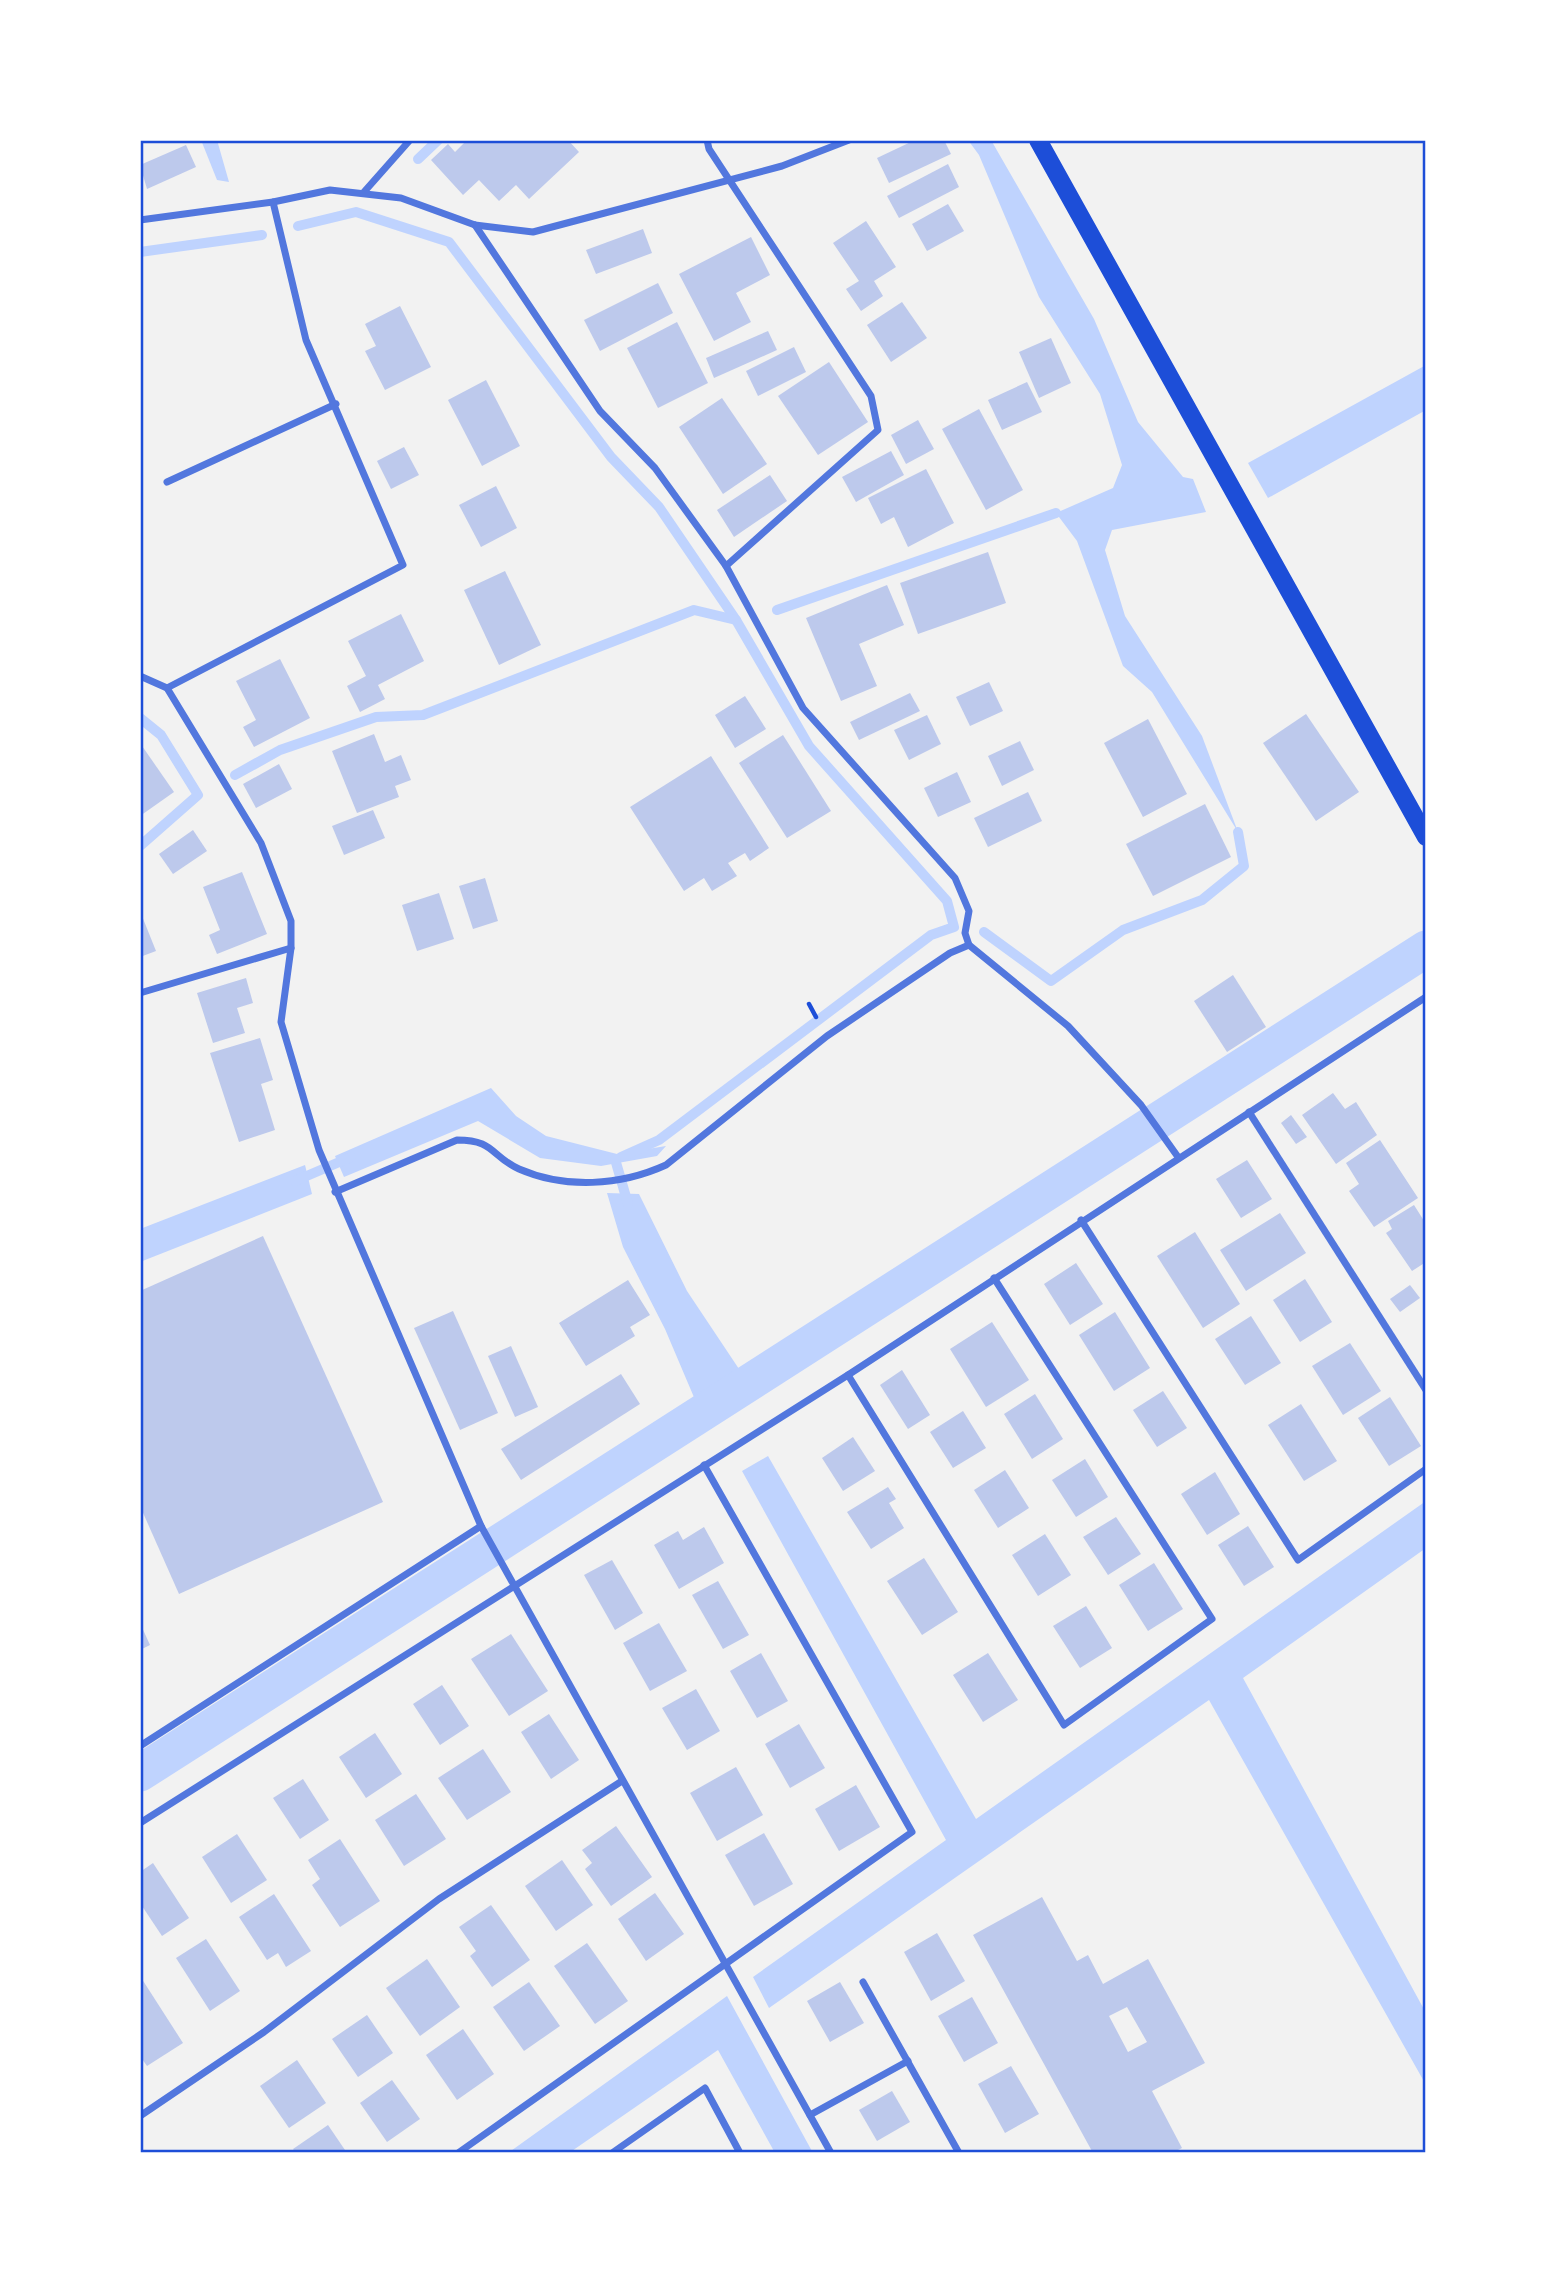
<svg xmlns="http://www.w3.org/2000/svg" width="1566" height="2293" font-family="'Fira Sans Condensed',sans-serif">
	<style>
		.water { fill: #bfd3fe }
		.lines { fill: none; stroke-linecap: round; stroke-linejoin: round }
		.stream { stroke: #bfd3fe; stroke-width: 10 }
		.canal { stroke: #bfd3fe; stroke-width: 37 }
		.building { fill: #bdc9ec; fill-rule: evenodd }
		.path { stroke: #1d4ed8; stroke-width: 4.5 }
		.minor { stroke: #5277de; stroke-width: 7 }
		.primary { stroke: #1d4ed8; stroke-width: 18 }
		.neatline { fill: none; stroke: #1d4ed8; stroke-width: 2.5 }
	</style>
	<rect width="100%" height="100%" fill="#f2f2f2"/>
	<!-- water -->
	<g class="water">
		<polygon points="201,140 217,140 229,182 217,180"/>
		<polygon points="968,140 991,140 1094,319 1138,422 1183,477 1193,479 1206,512 1112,530 1105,550 1125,616 1202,736 1238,832 1152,692 1123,666 1077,541 1056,513 1113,488 1122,465 1100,394 1039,297 979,155"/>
		<polygon points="1426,365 1426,410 1268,498 1248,463"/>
		<polygon points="491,1088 516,1116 546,1136 617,1154 666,1146 657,1156 601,1166 540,1158 478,1121 344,1177 335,1156"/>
		<polygon points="305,1165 312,1194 140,1262 140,1229"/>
		<polygon points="607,1193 639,1194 687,1291 741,1372 696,1402 665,1329 623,1247"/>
		<polygon points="768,1456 976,1819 1426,1501 1426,1548 1243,1678 1426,2013 1426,2085 1209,1700 769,2008 753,1977 946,1840 742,1471"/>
		<polygon points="727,1996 813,2153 775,2153 718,2050 569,2153 508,2153"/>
	</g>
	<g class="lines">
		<!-- stream -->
		<g class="stream">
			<polyline points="418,159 438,140"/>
			<polyline points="298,226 356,212 449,242 611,457 659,507 736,620 809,746 947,901 954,927 931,935 659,1140 621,1157"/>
			<polyline points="140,252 262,235"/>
			<polyline points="777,610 1056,513"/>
			<polyline points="140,718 161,735 198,795 140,846"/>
			<polyline points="235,775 280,750 376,717 423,715 694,610 736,620"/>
			<polyline points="984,932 1051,981 1123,930 1202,900 1244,866 1238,832"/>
			<polyline points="615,1159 628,1204"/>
			<polyline points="295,1181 351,1157"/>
		</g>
		<!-- canal -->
		<polyline class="canal" points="140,1773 1426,949"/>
	</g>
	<!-- building -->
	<g class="building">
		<polygon points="467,140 568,140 579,152 529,199 516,185 499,201 479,180 463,195 431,160 448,144 455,152"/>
		<polygon points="915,140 944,140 951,154 889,183 877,158"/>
		<polygon points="186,145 196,167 147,189 140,165"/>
		<polygon points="948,164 959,187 899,218 887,196"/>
		<polygon points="948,204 964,231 927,251 912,224"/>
		<polygon points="866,221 896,267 874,281 883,296 861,311 846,289 859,281 833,243"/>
		<polygon points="643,229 652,253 596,274 586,250"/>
		<polygon points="751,237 770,275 736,293 751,322 714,341 679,274"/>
		<polygon points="658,283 673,313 600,351 584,320"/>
		<polygon points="902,302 927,338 891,362 867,325"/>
		<polygon points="400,306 431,367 385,390 365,351 376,346 365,324"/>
		<polygon points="677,322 708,383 658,408 627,348"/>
		<polygon points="768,331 777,350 714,378 706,358"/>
		<polygon points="1051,338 1071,383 1039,398 1019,352"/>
		<polygon points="794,347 806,372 758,396 746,371"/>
		<polygon points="829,362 868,422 818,455 778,396"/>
		<polygon points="486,380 520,446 482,466 448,400"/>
		<polygon points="1027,382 1042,412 1002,430 988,400"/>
		<polygon points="722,398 767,464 723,494 679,427"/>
		<polygon points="979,409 1023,490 986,510 942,429"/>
		<polygon points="918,420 934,449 906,464 891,435"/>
		<polygon points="404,447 419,475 391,489 377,461"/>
		<polygon points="891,451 904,475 856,502 842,477"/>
		<polygon points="926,469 954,523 908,547 894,517 881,524 868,498"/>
		<polygon points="770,475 787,501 734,537 717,510"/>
		<polygon points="496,486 517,528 481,547 459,505"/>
		<polygon points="988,552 1006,603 918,634 900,583"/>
		<polygon points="505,571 541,645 499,665 464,590"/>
		<polygon points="887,585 904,625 859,644 877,686 841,701 806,618"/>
		<polygon points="401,614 424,661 378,685 385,699 360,712 347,686 366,676 348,641"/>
		<polygon points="280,659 310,718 254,747 243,727 256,720 236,681"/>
		<polygon points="989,682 1003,711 970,726 956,697"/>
		<polygon points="910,693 920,711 859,740 850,722"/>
		<polygon points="745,696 766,729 735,748 715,715"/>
		<polygon points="1306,714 1359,792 1316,821 1263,743"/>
		<polygon points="927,715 941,744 909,760 894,730"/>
		<polygon points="1148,719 1187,794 1143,817 1104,743"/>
		<polygon points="374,734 385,762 401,755 411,780 395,786 399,797 357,813 332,751"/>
		<polygon points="783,735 831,811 787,838 739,763"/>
		<polygon points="1020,741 1034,770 1002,786 988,756"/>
		<polygon points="140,743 174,792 140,816"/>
		<polygon points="711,756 769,848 750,861 745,853 728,863 737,876 712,891 704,878 684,891 630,807"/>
		<polygon points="279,764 292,789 256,808 243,784"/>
		<polygon points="957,772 971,802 938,817 924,788"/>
		<polygon points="1028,792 1042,821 988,847 974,818"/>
		<polygon points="1205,804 1231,857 1153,896 1126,844"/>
		<polygon points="373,810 385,838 344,855 332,826"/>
		<polygon points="193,830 207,851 173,874 159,854"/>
		<polygon points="242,872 267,934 217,954 209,935 220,930 203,887"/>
		<polygon points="485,878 498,921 473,929 459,886"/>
		<polygon points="439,893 454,939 417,951 402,905"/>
		<polygon points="140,911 156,951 140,957"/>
		<polygon points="1233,975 1266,1027 1227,1052 1194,1001"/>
		<polygon points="246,978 253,1003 237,1008 245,1033 213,1043 197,993"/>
		<polygon points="260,1038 273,1080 261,1084 275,1130 239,1142 210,1053"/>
		<polygon points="1333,1093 1345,1109 1356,1102 1377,1135 1336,1164 1302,1115"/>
		<polygon points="1291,1115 1307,1137 1296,1144 1281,1123"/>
		<polygon points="1380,1140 1418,1198 1374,1227 1349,1191 1359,1184 1346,1163"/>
		<polygon points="1247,1160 1272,1199 1241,1218 1216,1179"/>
		<polygon points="1414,1205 1426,1224 1426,1262 1412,1271 1386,1233 1392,1229 1388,1221"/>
		<polygon points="1280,1213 1306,1253 1246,1291 1220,1250"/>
		<polygon points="1195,1232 1240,1304 1203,1328 1157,1256"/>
		<polygon points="263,1236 383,1502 179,1594 140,1506 140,1291"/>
		<polygon points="1076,1263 1103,1304 1070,1325 1044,1284"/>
		<polygon points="1305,1279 1332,1322 1300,1342 1273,1300"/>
		<polygon points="628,1280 650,1315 630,1327 635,1336 586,1366 559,1323"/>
		<polygon points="1410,1285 1420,1298 1400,1312 1390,1299"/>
		<polygon points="453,1311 498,1413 460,1430 414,1328"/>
		<polygon points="1115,1312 1150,1368 1114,1391 1079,1335"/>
		<polygon points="1251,1316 1281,1363 1245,1385 1215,1339"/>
		<polygon points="992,1322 1029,1380 986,1407 950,1349"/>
		<polygon points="1350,1343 1381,1391 1343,1415 1312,1366"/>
		<polygon points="511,1346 538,1407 515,1417 488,1356"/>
		<polygon points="902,1370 930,1415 908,1429 880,1385"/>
		<polygon points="621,1374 640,1404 521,1480 501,1449"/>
		<polygon points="1163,1391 1187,1428 1157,1447 1133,1410"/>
		<polygon points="1035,1394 1063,1439 1032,1459 1004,1414"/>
		<polygon points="1390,1397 1421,1446 1389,1466 1358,1418"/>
		<polygon points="1301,1404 1337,1461 1304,1481 1268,1425"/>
		<polygon points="963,1411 986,1448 953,1468 930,1432"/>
		<polygon points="853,1437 875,1471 843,1491 822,1458"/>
		<polygon points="1085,1459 1108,1497 1076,1517 1052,1480"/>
		<polygon points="1005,1470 1029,1508 998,1528 974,1490"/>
		<polygon points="1215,1472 1240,1514 1207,1535 1181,1494"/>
		<polygon points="888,1487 896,1499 889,1503 904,1528 871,1549 847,1512"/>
		<polygon points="1116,1517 1141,1554 1108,1575 1083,1537"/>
		<polygon points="1248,1526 1274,1567 1244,1586 1218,1545"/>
		<polygon points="704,1527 724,1563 679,1589 654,1545 678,1531 683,1540"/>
		<polygon points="1045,1534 1071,1575 1038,1596 1012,1555"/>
		<polygon points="924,1558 958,1612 922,1635 887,1581"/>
		<polygon points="612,1560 643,1613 615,1630 584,1575"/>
		<polygon points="1154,1563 1183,1609 1148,1631 1119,1585"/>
		<polygon points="718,1581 749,1635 723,1649 692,1595"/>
		<polygon points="1086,1606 1112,1648 1080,1668 1053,1626"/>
		<polygon points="140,1623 150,1645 140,1650"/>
		<polygon points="659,1623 687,1671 650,1691 623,1643"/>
		<polygon points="511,1634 548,1691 509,1716 471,1659"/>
		<polygon points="761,1653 788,1701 757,1718 730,1671"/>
		<polygon points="988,1653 1018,1700 983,1722 953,1675"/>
		<polygon points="442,1685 469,1726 440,1745 413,1704"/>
		<polygon points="696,1689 720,1731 687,1750 662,1708"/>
		<polygon points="549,1714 579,1760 551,1779 521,1732"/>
		<polygon points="799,1724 825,1768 790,1788 765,1744"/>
		<polygon points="375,1733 402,1774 366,1798 339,1757"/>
		<polygon points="483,1749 511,1792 467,1820 438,1778"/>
		<polygon points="736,1767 763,1815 717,1841 690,1793"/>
		<polygon points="303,1779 329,1820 300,1839 273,1798"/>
		<polygon points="856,1785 880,1827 839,1851 815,1809"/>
		<polygon points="416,1794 446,1839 404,1866 375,1820"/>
		<polygon points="616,1826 652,1877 611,1906 585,1869 592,1863 582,1850"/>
		<polygon points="764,1833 793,1884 754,1906 725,1855"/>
		<polygon points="237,1834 267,1880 231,1903 202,1857"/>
		<polygon points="340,1839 380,1901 340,1927 312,1885 320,1879 308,1860"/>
		<polygon points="562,1860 593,1905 556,1931 525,1886"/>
		<polygon points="153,1863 189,1918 162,1936 140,1903 140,1872"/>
		<polygon points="655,1893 684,1934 646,1961 618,1919"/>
		<polygon points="274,1894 311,1951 286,1967 278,1953 267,1960 239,1917"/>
		<path d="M 1042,1897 L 1077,1961 L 1088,1955 L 1103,1984 L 1148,1959 L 1205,2063 L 1152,2091 L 1182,2148 L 1172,2153 L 1093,2153 L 973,1935 ZM 1127,2007 L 1147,2042 L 1128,2052 L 1109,2016 Z"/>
		<polygon points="491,1905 530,1960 492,1987 470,1956 476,1951 459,1927"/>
		<polygon points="937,1933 965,1981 931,2001 904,1952"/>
		<polygon points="206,1939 240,1991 210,2011 176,1958"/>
		<polygon points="587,1943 628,2001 595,2024 554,1966"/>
		<polygon points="427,1959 460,2007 420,2036 386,1988"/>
		<polygon points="140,1976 183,2043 147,2066 140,2056"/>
		<polygon points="529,1982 560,2026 524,2051 493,2007"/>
		<polygon points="840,1982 864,2023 830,2042 807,2001"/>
		<polygon points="972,1997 998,2043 964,2062 938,2016"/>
		<polygon points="367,2015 393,2053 358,2077 332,2039"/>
		<polygon points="463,2029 494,2074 457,2100 426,2055"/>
		<polygon points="297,2060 326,2103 289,2128 260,2086"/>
		<polygon points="1011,2066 1039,2114 1005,2133 978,2084"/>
		<polygon points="392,2080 420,2119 387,2142 360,2103"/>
		<polygon points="892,2091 910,2122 877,2141 859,2110"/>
		<polygon points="328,2125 347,2153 296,2153 293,2149"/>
	</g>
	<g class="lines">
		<!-- path -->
		<polyline class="path" points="809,1004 816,1017"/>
		<!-- minor -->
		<g class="minor">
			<polyline points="707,140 709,149 871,396 878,430 726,566"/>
			<polyline points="364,192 410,140"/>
			<polyline points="140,220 273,202 330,190 401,198 475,225 533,232 782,166 849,140"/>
			<polyline points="475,225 600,411 655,468 726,566 803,708 955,878 969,911 965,933 969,945 1068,1026 1141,1105 1178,1157"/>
			<polyline points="167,482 336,404"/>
			<polyline points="140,676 167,688 261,843 291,921 291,948 281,1022 319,1150 481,1526 831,2153"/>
			<polyline points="167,688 403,565 306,340 273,202"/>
			<polyline points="140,993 291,948"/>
			<polyline points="1249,1112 1426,1390"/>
			<path d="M 335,1192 L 457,1140 C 495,1140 490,1156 519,1169 C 565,1189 620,1186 666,1165 L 827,1036 L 950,953 L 969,945"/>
			<polyline points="1081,1220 1298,1560 1426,1469"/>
			<polyline points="848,1375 1064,1725 1212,1619 994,1278"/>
			<polyline points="140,1746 481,1526"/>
			<polyline points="140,1823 848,1375 1426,997"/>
			<polyline points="863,1982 959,2153"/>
			<polyline points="810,2115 908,2061"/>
			<polyline points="140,2116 264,2032 439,1899 622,1781"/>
			<polyline points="458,2153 912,1832 704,1465"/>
			<polyline points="612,2153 705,2088 740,2153"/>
		</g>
		<!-- primary -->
		<polyline class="primary" points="1038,140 1426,837"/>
	</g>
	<!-- border -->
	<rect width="1566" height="2293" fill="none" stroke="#ffffff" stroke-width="284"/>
	<rect x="142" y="142" width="1282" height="2009" class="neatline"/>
</svg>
